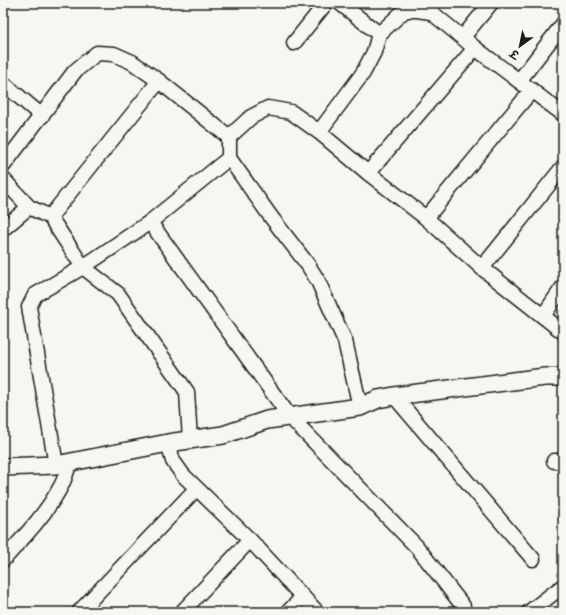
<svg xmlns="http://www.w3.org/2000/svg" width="566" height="615" font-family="'Architects Daughter','Playpen Sans Deva',sans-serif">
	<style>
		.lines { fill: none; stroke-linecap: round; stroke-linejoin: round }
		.minor-casing { stroke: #1c1c1c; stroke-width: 17 }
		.tertiary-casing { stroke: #1c1c1c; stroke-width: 20 }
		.minor { stroke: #f6f6f2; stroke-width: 14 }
		.tertiary { stroke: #f6f6f2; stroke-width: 17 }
	</style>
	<rect width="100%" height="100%" fill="#f6f6f2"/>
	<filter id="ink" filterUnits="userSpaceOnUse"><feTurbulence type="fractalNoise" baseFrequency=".025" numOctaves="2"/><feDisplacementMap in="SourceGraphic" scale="8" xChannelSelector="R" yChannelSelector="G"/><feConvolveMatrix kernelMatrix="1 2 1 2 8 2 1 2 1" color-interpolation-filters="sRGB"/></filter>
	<g filter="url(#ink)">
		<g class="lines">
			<defs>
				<g id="minor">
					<polyline points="340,3 379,34"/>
					<polyline points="463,37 491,3"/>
					<polyline points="294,43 326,3"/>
					<polyline points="519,81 563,24"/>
					<polyline points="3,83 42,116"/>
					<polyline points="319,132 363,73 374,52 379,34 405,10 417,10 431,12 475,48 563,114"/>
					<polyline points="229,158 229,137 251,117 268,108 291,112 319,132 368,173 426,218 482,268 563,332"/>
					<polyline points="3,166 75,71 97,53 114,54 132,62 159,81 229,137"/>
					<polyline points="368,173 475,48"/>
					<polyline points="3,179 29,207 50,217 83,267 118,294 187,392 190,440"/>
					<polyline points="50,217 159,81"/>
					<polyline points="426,218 532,90"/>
					<polyline points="150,222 290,417 417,547 463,606"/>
					<polyline points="3,229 29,207"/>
					<polyline points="482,268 563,167"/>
					<polyline points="543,316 563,287"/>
					<polyline points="394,396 533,559"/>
					<polyline points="168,443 173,461 183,475 250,540 317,612"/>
					<polyline points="554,461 563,461"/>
					<polyline points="56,465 29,307 35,295 83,267 150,222 229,158 271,217 308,265 318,281 345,341 360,407"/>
					<path d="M 3,560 C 24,537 47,513 61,486 C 65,479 67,470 70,462"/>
					<polyline points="79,612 196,489"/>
					<polyline points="182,612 250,540"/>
					<polyline points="288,612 303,597"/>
					<polyline points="529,612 563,586"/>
				</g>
				<polyline id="tertiary" points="3,467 56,465 168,443 223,435 267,420 360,407 378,399 394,396 545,377 563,377"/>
			</defs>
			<!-- minor casing -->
			<use href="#minor" class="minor-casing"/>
			<!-- tertiary casing -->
			<use href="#tertiary" class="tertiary-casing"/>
			<!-- minor -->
			<use href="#minor" class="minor"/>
			<!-- tertiary -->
			<use href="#tertiary" class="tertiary"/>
		</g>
	</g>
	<!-- margin -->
	<rect width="566" height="615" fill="none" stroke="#f6f6f2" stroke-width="16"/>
	<rect x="8" y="8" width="550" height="599" fill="none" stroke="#1c1c1c" stroke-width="1.5" filter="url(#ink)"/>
	<!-- north arrow -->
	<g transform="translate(520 46) rotate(213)" stroke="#f6f6f2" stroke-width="3" paint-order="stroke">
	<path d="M0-3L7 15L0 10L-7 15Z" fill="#1c1c1c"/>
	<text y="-6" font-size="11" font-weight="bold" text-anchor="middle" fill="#1c1c1c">उ</text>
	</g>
</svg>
